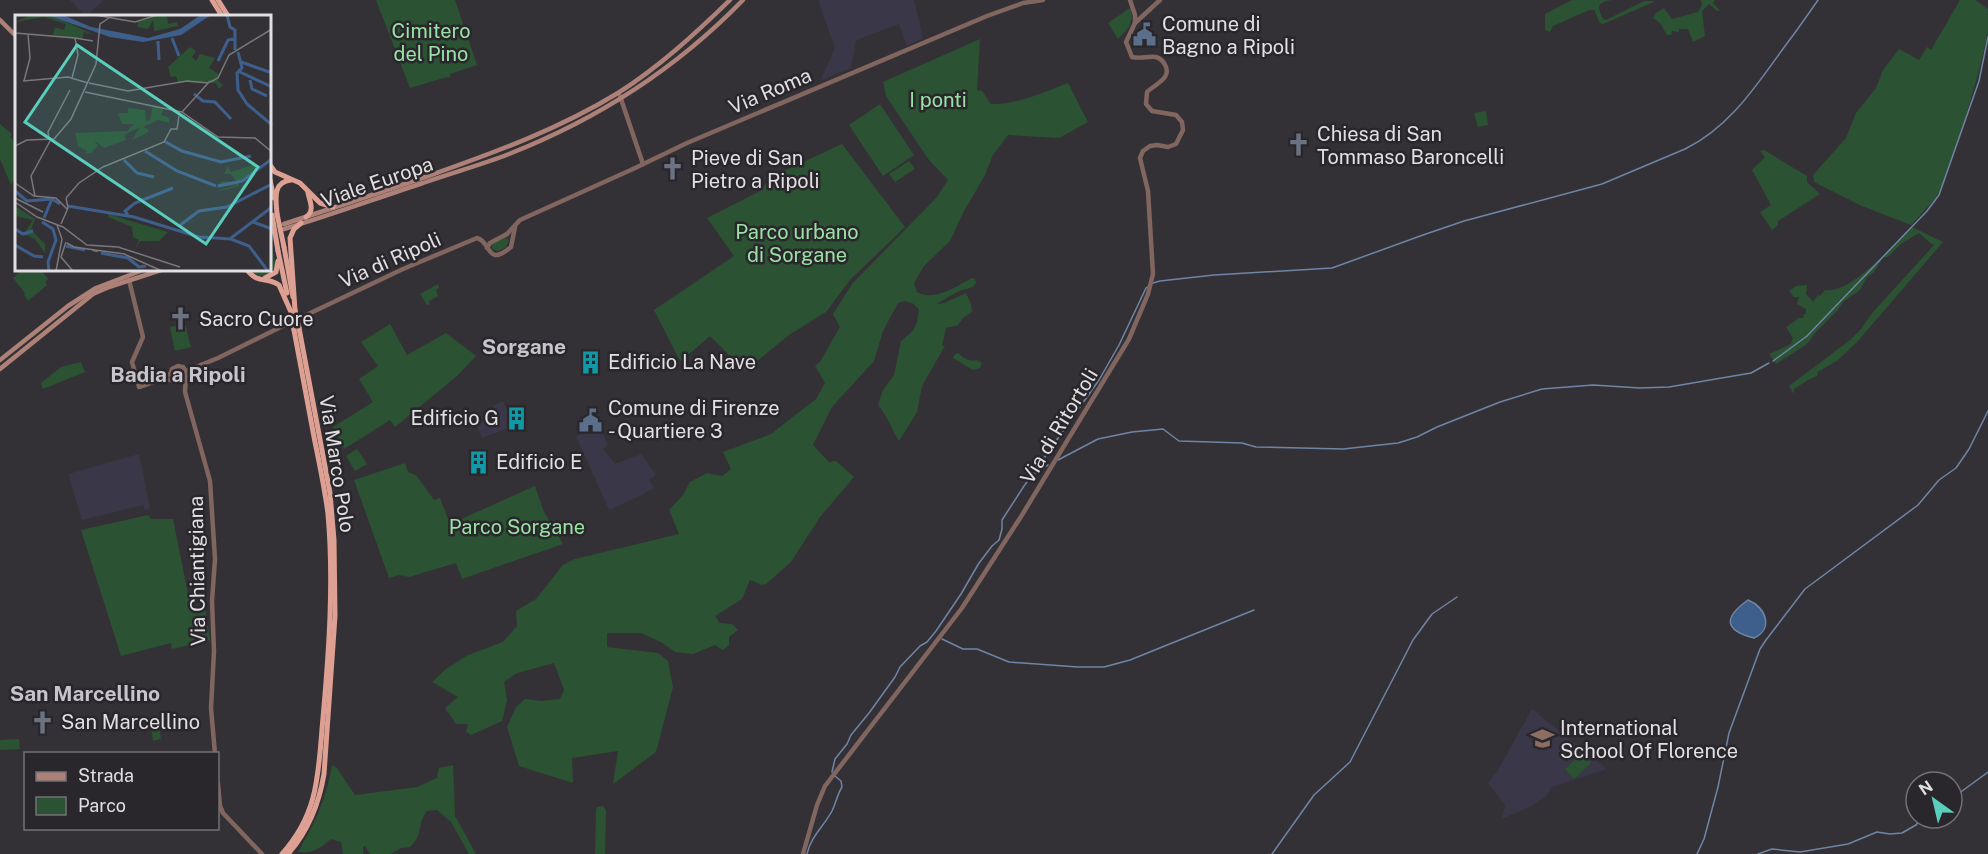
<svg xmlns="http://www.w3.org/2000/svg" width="1988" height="854" font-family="'Public Sans',sans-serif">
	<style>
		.education { fill: #3a3749 }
		.green { fill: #2b5232 }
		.water { fill: #3e5f8c; stroke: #6f85a6; stroke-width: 1.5 }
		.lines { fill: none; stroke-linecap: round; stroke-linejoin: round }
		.stream { stroke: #6f85a6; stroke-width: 1.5 }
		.tertiary { stroke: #81655f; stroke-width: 4.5 }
		.secondary { stroke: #ad8177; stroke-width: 4.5 }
		.trunk { stroke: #dea092; stroke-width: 5 }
		.trunk-bridge { stroke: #dea092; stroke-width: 5 }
		.labels { text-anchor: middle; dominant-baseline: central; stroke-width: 5; stroke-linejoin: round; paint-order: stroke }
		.poi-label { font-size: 20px; fill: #e1dfe2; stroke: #2a272c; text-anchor: start }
		.park-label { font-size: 20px; fill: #99e2a3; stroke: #2a272c }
		.street-label { font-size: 20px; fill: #e1dfe2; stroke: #2a272c }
		.neighbourhood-label { font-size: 21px; font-weight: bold; fill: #c8c4cb; stroke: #2a272c }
		.inset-river { fill: none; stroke: #3e5f8c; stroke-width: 3 }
		.inset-road { fill: none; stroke: #79777b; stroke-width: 1.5 }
		.view { fill: #5acebc; fill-opacity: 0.15; stroke: #5acebc; stroke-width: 3 }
		.inset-edge { fill: none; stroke: #e1dfe2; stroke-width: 3 }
	</style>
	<rect width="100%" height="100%" fill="#343136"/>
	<!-- education -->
	<g class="education">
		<polygon points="70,0 104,0 86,16"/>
		<polygon points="818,0 914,0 923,38 907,46 899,24 856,40 851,68 821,80 835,48"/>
		<polygon points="503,401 513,426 482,438 477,426 494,412 494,405"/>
		<polygon points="599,426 608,445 603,449 615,464 641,454 656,475 649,480 654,488 640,496 609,510 576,436"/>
		<polygon points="139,454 150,508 145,510 143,505 82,520 68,474"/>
		<polygon points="1532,709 1607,769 1552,787 1545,797 1531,806 1502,819 1505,805 1488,783 1498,770"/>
	</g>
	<!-- green -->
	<g class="green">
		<polygon points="376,0 455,0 477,65 450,74 451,77 448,78 447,77 410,88"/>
		<path d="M 1572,0 L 1612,0 C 1597,2 1597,6 1603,19 L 1606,20 L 1644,1 L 1656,1 L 1603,24 L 1600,23 L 1594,10 L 1589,10 L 1553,26 L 1550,32 L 1545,30 L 1545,14 Z"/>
		<polygon points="1701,0 1715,0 1713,3 1720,11 1717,11 1709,4 1702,11 1705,36 1693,42 1688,29 1679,29 1679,32 1672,31 1671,35 1667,35 1660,23 1653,18 1656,13 1664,8 1672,19 1698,12 1702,5"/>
		<polygon points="1960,0 1975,0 1988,9 1988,33 1979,70 1964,123 1941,189 1934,200 1911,225 1862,206 1814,182 1813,175 1846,138 1856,113 1876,88 1883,70 1899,49 1919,60 1927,47 1931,50"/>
		<path d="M 1130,8 C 1135,23 1128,29 1118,39 L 1108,23 Z"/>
		<path d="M 980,39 L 977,90 L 982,91 L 991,104 C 1017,105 1044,92 1068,83 L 1088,122 L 1059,138 L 1008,135 L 993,155 L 985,175 L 963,213 L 950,241 L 924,266 L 914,283 L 917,292 C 934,302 957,286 972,278 L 975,279 L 976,283 L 973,287 L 959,291 L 936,304 L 944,303 L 966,293 L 971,304 L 972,312 L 963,318 L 958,325 L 946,328 L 942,346 L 945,346 L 922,386 L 917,412 L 899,441 C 891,428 888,417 878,405 L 883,390 L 894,375 L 901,341 C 916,329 916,329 919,310 L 914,304 L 905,301 L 898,303 L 883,331 L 874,361 L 832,407 L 813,445 L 829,462 L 836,461 L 854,477 L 820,517 L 791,562 L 766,584 L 762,585 L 750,580 L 742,599 L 715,616 L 720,623 L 732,624 L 738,630 L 729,637 L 729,645 L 723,650 L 715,645 L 693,654 L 675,652 L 661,642 L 641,633 L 607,633 L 607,647 L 658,653 L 668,661 L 673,687 L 656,752 L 613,784 L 618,751 L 572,758 L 573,783 L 519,766 L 507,727 L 516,707 L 525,699 L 542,701 L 560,699 L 564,690 L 554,663 L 517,673 L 504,682 L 507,700 L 502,721 L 471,735 L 466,732 L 468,724 L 456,724 L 445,708 L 458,697 L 432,682 L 446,669 L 468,655 L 503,642 L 517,626 L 516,611 L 536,599 L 563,565 L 575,559 L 679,534 L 669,510 L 683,495 L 690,482 L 707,473 L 722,476 L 731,469 L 723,452 L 771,434 L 816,399 L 825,383 L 815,366 L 820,362 L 840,327 L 833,314 L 852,284 L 936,198 L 948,180 L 929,160 L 886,96 L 883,82 Z"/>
		<polygon points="880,104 914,155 883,176 849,125"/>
		<polygon points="1486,111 1488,125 1478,127 1474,113"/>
		<polygon points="0,124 12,134 10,137 16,143 16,176 11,185 0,159"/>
		<polygon points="842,144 905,227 850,280 826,312 789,335 745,371 710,336 681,361 679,359 654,310 734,256 707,218 760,191 771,177"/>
		<polygon points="1764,150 1807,176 1807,182 1820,194 1778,221 1778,225 1772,230 1760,212 1771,205 1752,170 1765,157 1760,151"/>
		<polygon points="909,161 915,169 895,182 889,174"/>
		<path d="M 1912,227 L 1943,242 L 1858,341 L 1838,360 L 1818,372 L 1817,376 L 1808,380 L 1794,389 L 1794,394 L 1789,386 L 1850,340 L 1861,329 L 1873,312 L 1934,245 L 1929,242 L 1919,233 L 1901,244 L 1888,257 L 1883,257 L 1874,272 L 1867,277 L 1860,290 L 1843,302 L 1838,310 L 1816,332 L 1807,344 L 1776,364 L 1769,354 L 1791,344 L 1793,338 L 1786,327 L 1799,318 L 1804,318 L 1803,316 L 1806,313 L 1806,309 L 1797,304 L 1799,297 L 1794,297 L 1789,291 L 1796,286 L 1807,285 L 1806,294 L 1813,302 L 1818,295 L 1820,296 L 1825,290 C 1852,294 1892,245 1912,227 Z"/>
		<path d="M 270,238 L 276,266 L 275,270 C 266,276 259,281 251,270 L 270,270 Z"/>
		<polygon points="504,238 507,238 509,241 505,248 498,251 492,249 492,244"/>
		<polygon points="22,270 36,270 38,272 41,270 48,279 45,282 47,285 28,301 24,295 25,293 13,278"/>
		<polygon points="438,284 439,288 436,290 438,296 429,301 430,304 427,305 420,294"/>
		<polygon points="185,324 191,347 175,351 170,327"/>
		<polygon points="390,324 407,355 446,333 476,356 457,376 395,427 390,420 344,449 333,427 373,402 359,379 378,366 361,342"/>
		<path d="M 958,353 C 964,358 968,362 977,360 L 982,363 L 980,368 L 973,370 L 953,358 L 954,355 Z"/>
		<polygon points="81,362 85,372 43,389 41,383 61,367"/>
		<polygon points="357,449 367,464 355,471 346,456"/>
		<polygon points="405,463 408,472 416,475 434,500 440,498 450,524 535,486 544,512 563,544 462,579 456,563 409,577 399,575 389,578 354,480"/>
		<polygon points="148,515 151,519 173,519 191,609 205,608 210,640 172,649 171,643 121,656 81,530"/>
		<polygon points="158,720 161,739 153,741 150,721"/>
		<polygon points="19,739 20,749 0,750 0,740"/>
		<polygon points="1582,753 1591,763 1574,779 1565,769"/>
		<path d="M 332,765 L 337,768 L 355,795 L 417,787 L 437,778 L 439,768 L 453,765 L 455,816 L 476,854 L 469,854 L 451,822 L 437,810 L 427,811 C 417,823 424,834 410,847 L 401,848 L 391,854 L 370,854 L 365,846 L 363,847 L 363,854 L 343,854 L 341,842 L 331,839 C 320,848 313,854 298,852 C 315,823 326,800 332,765 Z"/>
		<polygon points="603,806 606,810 605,854 595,854 596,810 597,807"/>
	</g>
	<!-- water -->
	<path class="water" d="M 1748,600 C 1766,607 1774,629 1754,638 C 1723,630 1724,617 1748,600 Z"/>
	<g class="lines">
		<!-- stream -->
		<g class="stream">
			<path d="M 1153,283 L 1160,281 L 1214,275 L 1332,268 L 1423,235 L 1464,221 L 1602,184 L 1685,149 C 1733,126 1760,79 1791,38 C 1800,26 1809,13 1818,0"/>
			<polyline points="1773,361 1807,336 1927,211 1939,195 1979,81 1988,37"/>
			<polyline points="1058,460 1098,439 1132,432 1163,429 1179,441 1242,443 1256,447 1343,449 1398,443 1417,437 1437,427 1500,402 1542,389 1593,385 1640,388 1669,387 1751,373 1769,363"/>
			<polyline points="1032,475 1099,380 1119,345 1146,288 1149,286"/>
			<polyline points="942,639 963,649 977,649 1009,662 1078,667 1104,667 1130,660 1254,610"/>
			<polyline points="832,772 835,759 847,744 851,735 869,713 895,677 900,667 920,646 927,642 936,631 961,594 979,563 992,546 999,540 1002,529 1002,520 1024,486 1032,475 1048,465"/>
			<polyline points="1952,794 1958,794 1988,772"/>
			<path d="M 807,854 C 811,836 824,826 832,811 C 836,803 837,795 842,787 L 841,781 L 835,776"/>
			<polyline points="1272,854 1314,795 1350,762 1413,640 1432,614 1457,597"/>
			<polyline points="1697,854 1704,839 1718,787 1729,733 1760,649 1766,640 1805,589 1918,505 1939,480 1956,468 1969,449 1988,411"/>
			<polyline points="1758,854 1772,849 1800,852 1848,844 1877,832 1890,834 1902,833 1916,825 1921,818"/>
		</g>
		<!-- tertiary -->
		<g class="tertiary">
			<polyline points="1130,0 1135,15 1135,23"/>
			<polyline points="620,96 643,164"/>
			<polyline points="507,234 520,220 633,169 687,143 987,16 1023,3 1043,0"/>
			<polyline points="487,248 490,243 507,234"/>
			<polyline points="129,280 143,337 132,362 139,387 162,379 171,373"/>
			<path d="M 302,317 L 403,269 L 477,238 C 492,242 486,268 511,247 L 515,227"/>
			<polyline points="186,371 218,358 289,323"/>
			<polyline points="162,379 180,381 185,378"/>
			<polyline points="174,380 171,374 172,369 178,366 183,367 186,372 185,392 210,481 215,559 212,601 214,651 211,708 215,754"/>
			<polyline points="218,784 220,806 223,813 262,854"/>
			<path d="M 803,854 L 817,805 L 825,786 L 962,608 L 1022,515 L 1129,339 L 1148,294 L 1153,274 L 1148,191 L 1140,158 L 1143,151 L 1150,146 L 1157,145 L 1168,147 L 1176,144 L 1183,130 L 1182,122 L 1176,115 L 1152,111 L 1146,104 L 1147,92 C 1155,84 1174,78 1164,63 C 1162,60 1160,58 1156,57 C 1148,56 1141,59 1132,57 L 1126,42 L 1135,23 L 1160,0"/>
		</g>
		<!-- secondary -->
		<g class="secondary">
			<polyline points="0,20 16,36"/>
			<path d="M 284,224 C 333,208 382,192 431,175 C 496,152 559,129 618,93 C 659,67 695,34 730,0"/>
			<path d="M 284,229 C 331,215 377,198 423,183 C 451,173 481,165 509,154 C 598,119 676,69 743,0"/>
			<polyline points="270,234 271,233"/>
			<polyline points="0,360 68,306 96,288 143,270"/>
			<polyline points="0,369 93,294 109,287 161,270"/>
		</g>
		<!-- trunk -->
		<g class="trunk">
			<polyline points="212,0 222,16"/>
			<polyline points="218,0 228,16"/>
			<polyline points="270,165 275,172 300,183 320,203 333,207"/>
			<polyline points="270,180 274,198"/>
			<path d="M 277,214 C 276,200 272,182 291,180"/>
			<path d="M 306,217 C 315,211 310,202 308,193"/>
			<polyline points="284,247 293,297"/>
			<polyline points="278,251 287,293"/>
			<path d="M 247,270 C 259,285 266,276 279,285 L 291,312"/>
			<polyline points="265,278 276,272 278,261"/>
			<polyline points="295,310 290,238 294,229 301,223"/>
			<path d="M 282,854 C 320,812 318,771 323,718 C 329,650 334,582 328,514 C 325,490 320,466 315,442 C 308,405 301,368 294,330"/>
			<path d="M 288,854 C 309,830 319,804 324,774 L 335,616 L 334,540 L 330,493 L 299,328"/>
		</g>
		<!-- trunk-bridge -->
		<g class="trunk-bridge">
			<polyline points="277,214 284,247"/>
			<polyline points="272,215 278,251"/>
			<polyline points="295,310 299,328"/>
			<polyline points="291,312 294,330"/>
		</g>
	</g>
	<!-- icons -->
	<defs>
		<symbol id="civic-bare" viewBox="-9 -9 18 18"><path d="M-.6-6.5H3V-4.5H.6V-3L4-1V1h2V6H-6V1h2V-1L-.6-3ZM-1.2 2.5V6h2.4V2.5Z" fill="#5c6f8a" stroke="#2a272c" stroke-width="2.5" paint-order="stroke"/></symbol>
		<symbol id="church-bare" viewBox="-9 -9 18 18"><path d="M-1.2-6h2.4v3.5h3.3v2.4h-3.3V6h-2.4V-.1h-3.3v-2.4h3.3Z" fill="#6b7280" stroke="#2a272c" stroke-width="2.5" paint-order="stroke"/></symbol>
		<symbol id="building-bare" viewBox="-9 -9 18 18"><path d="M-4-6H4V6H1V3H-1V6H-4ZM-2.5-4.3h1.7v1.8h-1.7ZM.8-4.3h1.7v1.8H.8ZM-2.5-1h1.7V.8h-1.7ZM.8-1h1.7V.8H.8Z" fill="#0f9aa8" stroke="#2a272c" stroke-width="2.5" paint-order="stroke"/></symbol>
		<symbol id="school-bare" viewBox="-9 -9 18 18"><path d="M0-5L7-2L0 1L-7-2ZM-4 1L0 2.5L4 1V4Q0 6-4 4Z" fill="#8d6e63" stroke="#2a272c" stroke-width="2.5" paint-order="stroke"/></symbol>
	</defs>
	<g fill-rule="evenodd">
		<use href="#civic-bare" x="1128" y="18" width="33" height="33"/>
		<use href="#church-bare" x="1282" y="128" width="33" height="33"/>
		<use href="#church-bare" x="656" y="152" width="33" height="33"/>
		<use href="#church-bare" x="164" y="302" width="33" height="33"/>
		<use href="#building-bare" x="574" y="346" width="33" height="33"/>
		<use href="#building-bare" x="500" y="402" width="33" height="33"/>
		<use href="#civic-bare" x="574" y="404" width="33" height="33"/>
		<use href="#building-bare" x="462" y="446" width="33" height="33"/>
		<use href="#church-bare" x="26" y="706" width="33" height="33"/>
		<use href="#school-bare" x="1526" y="722" width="33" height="33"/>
	</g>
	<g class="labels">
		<!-- poi labels -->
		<g class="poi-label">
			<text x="1162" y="24">Comune di<tspan x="1162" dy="23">Bagno a Ripoli</tspan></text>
			<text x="1317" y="134">Chiesa di San<tspan x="1317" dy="23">Tommaso Baroncelli</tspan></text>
			<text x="691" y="158">Pieve di San<tspan x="691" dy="23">Pietro a Ripoli</tspan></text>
			<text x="199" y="319">Sacro Cuore</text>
			<text x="608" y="362">Edificio La Nave</text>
			<text x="608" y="408">Comune di Firenze<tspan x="608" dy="23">- Quartiere 3</tspan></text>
			<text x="499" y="418" text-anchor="end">Edificio G</text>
			<text x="496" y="462">Edificio E</text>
			<text x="61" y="722">San Marcellino</text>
			<text x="1560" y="728">International<tspan x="1560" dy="23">School Of Florence</tspan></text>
		</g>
		<!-- park labels -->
		<g class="park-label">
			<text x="431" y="31">Cimitero<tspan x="431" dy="23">del Pino</tspan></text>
			<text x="938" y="100">I ponti</text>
			<text x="797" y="232">Parco urbano<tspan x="797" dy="23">di Sorgane</tspan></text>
			<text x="517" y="527">Parco Sorgane</text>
		</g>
		<!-- street labels -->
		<g class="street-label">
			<text transform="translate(770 91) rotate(-23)">Via Roma</text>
			<text transform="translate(377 182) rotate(-19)">Viale Europa</text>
			<text transform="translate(390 260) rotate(-24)">Via di Ripoli</text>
			<text transform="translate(1059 426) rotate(-59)">Via di Ritortoli</text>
			<text transform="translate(337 464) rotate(81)">Via Marco Polo</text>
			<text transform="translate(197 571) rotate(-91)">Via Chiantigiana</text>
		</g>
		<!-- neighbourhood labels -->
		<g class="neighbourhood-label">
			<text x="524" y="346">Sorgane</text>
			<text x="178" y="374">Badia a Ripoli</text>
			<text x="85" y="693">San Marcellino</text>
		</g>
	</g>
	<!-- overview -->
	<g transform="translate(15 15)">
		<rect width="256" height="256" fill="#343136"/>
		<path d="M 16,0 L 37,1 L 80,20 L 69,17 L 67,24 L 38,20 L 40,12 L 49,15 L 51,9 L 29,2 L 0,7 ZM 143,0 L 152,0 L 153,9 L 162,7 L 163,11 L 139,16 L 138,5 L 133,14 L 122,12 L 123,7 ZM 175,32 L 181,36 L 177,42 L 181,46 L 185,39 L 200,43 L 194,53 L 204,59 L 203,66 L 208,70 L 204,74 L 201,68 L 163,67 L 161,61 L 156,62 L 153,52 ZM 138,91 L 149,93 L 146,100 L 154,103 L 154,108 L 143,105 L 128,112 L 134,115 L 132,118 L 117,125 L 125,112 L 109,120 L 111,125 L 89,133 L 79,125 L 83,131 L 76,138 L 70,139 L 72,136 L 63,131 L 60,118 L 112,116 L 119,109 L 107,109 L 103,98 L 113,98 L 113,93 L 130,95 L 131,106 L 135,105 ZM 241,149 L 243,153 L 222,167 L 224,171 L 210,175 L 201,176 L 223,170 L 201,172 L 207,166 L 222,167 L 216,159 L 209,159 L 213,151 L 216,157 ZM 0,191 L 20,204 L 16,215 L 30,229 L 30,238 L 20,224 L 9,219 L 18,205 L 0,201 ZM 93,198 L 112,205 L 153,217 L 144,226 L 125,226 L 120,234 L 124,225 L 118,222 L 117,212 L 93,202 Z" fill="#2b5232"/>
		<path d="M 32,0 L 48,0 L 76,12 L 133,23 L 165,14 L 186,0 L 196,0 L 166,20 L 128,27 L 95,22 Z" fill="#3e5f8c"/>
		<path class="inset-river" d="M 212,0 L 215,12 L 220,15 L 220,35M 157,23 L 164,41M 143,26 L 144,45M 223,37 L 227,53 L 222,58 L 223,75 L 232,89M 203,46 L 213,25 L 219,24M 226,47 L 257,58M 225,57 L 257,72M 235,65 L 237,74 L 252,81M 179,79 L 188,86 L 200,87 L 216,104M 232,89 L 257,110M 149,126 L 167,136 L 206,147 L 236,141M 130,136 L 162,156 L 201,171M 109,145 L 122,158 L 139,162M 203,171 L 227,166 L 257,144M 0,176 L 12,186 L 37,184M 53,191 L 119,202 L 184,222 L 216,224 L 234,231 L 253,256M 113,200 L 110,196 L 120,188 L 158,173M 29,203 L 37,184 L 45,189M 27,207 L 38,214 L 41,225 L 33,247 L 34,256M 238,207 L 257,214M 164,211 L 184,196 L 212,192 L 257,169M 0,214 L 8,219 L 18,216M 216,223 L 257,192M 0,230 L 19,241 L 28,242M 51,231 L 70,235M 86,238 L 113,243 L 124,252 L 131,251"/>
		<path class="inset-road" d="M 80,0 L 120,7 L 142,0M 0,18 L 60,23 L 63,40 L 57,63M 60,23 L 78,26M 8,66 L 53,62 L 73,68M 9,66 L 15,43 L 13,19M 195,66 L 167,97 L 203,122 L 240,123 L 257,137M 195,67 L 203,63 L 214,40 L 257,14M 74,68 L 113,76 L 172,66 L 193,68M 70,77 L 94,82M 94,82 L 167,97M 34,123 L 33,117 L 55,75M 0,131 L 12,125 L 39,124 L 56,104 L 81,49 L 85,9 L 94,3M 0,168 L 19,181 L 41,183 L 52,194M 20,181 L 16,161 L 35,126M 0,183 L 28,197M 51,183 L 64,168 L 88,152 L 149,127 L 156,114 L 162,114 L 164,101M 0,187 L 22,202 L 48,212 L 72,230 L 103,232 L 165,252M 46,209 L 53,193 L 51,183M 51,227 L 46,242 L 58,256M 52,228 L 59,232 L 80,235 L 81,236 L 77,235M 80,235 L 110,239M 109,239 L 147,256M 41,256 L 47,224 L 42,210"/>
		<path class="view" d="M 62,30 L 243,152 L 191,229 L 10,107 Z"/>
		<rect width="256" height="256" class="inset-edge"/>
	</g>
	<!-- legend -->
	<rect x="24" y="752" width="195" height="78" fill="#2a272c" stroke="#737175" stroke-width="1.5"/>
	<rect x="36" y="772" width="30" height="9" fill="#ad8177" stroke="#737175" stroke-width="1.5"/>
	<text x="78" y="782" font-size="18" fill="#e1dfe2">Strada</text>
	<rect x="36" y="797" width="30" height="18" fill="#2b5232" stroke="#737175" stroke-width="1.5"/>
	<text x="78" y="812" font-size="18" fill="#e1dfe2">Parco</text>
	<!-- north arrow -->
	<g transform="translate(1934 800) rotate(326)"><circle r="28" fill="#2a272c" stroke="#737175" stroke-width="1.5"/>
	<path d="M0-4.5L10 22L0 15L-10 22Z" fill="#5acebc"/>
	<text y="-9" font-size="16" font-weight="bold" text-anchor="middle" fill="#e1dfe2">N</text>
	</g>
</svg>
